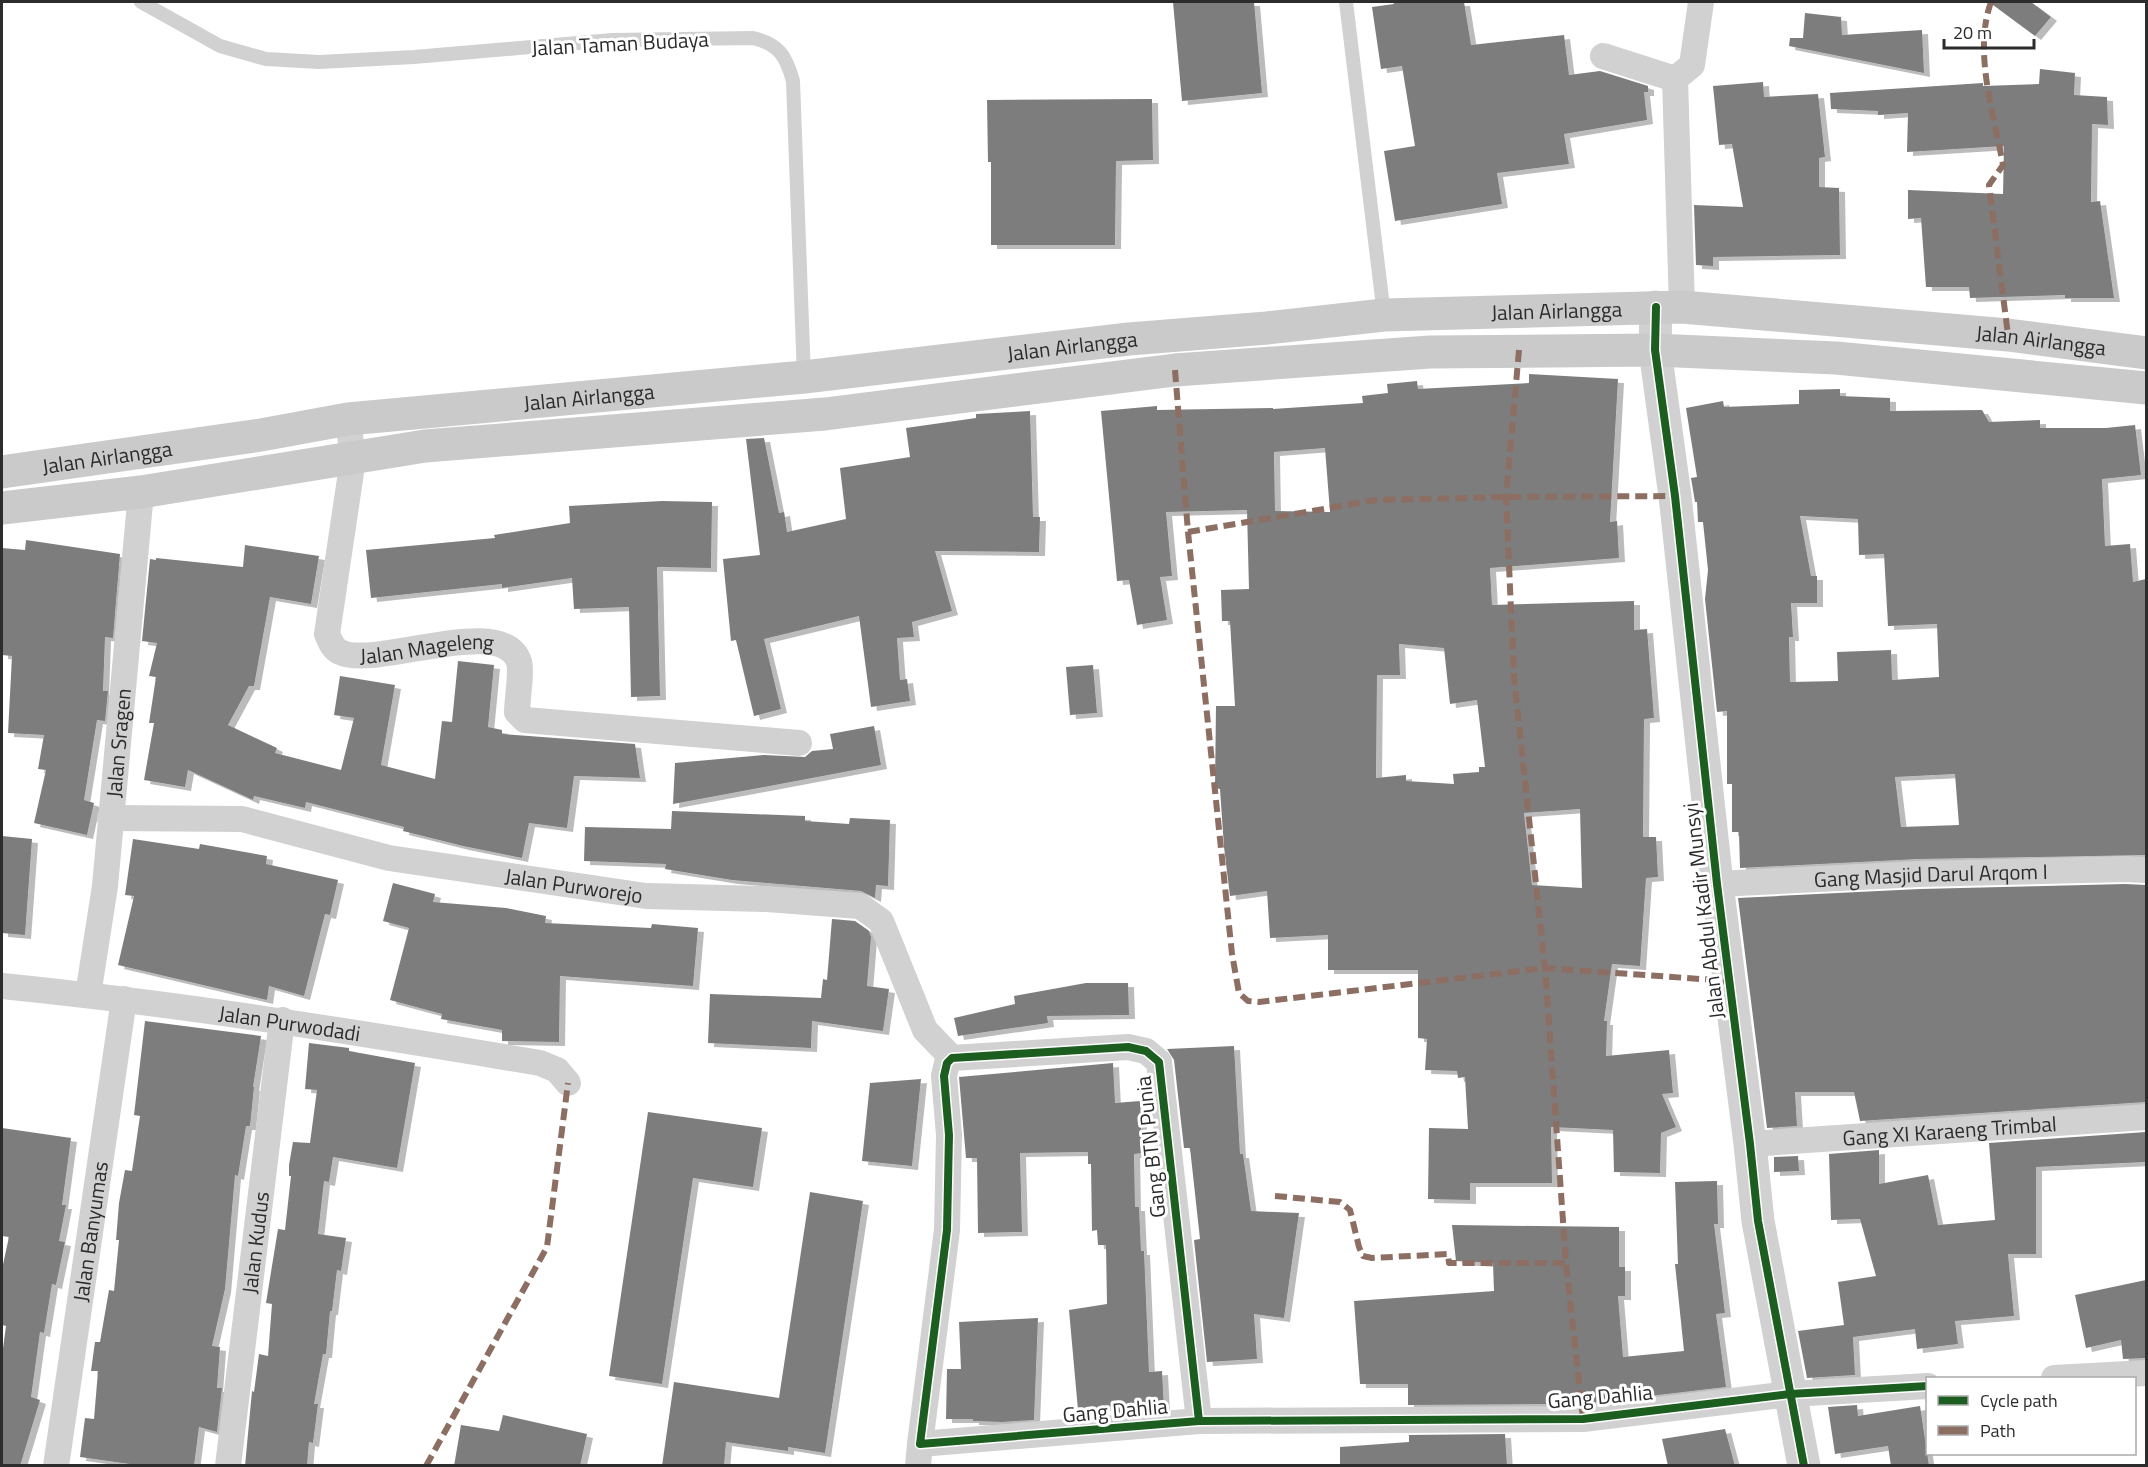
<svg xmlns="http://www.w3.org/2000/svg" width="2148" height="1467" font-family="'Titillium Web',sans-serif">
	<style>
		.building { fill: #7d7d7d; fill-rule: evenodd; filter: url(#shadow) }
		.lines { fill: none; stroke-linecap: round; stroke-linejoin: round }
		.service { stroke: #d1d1d1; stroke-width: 14 }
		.minor { stroke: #d1d1d1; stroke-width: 26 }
		.tertiary { stroke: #d1d1d1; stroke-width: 33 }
		.secondary { stroke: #cacaca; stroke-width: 33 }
		.quiet { stroke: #8d6e63; stroke-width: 6; stroke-dasharray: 12 6; stroke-linecap: butt }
		.cycleway-casing { stroke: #fff; stroke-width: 11 }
		.cycleway { stroke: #1b5e20; stroke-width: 8 }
		.labels { text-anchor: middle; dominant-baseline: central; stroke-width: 6; stroke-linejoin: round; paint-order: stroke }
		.street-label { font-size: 21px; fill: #2c2c2c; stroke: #fff }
	</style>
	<defs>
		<filter id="shadow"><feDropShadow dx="6" dy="4" stdDeviation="0" flood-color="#0004"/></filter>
	</defs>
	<rect width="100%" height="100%" fill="#fff"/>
	<!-- building -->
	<g class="building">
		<polygon points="1173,2 1254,2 1262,93 1182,101"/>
		<polygon points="1393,2 1464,2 1471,45 1564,35 1569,75 1600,71 1648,86 1648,92 1644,92 1647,120 1564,134 1569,164 1497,173 1502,204 1395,221 1384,151 1415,146 1402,66 1381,69 1372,7 1394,4"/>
		<polygon points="1989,2 2031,2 2051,17 2035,36"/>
		<polygon points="1805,13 1841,17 1842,35 1922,30 1924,73 1789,46 1790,38 1803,38"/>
		<polygon points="2040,69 2075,73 2074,95 2107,97 2108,125 2092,124 2091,202 2100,201 2114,298 2065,298 2065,295 1970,298 1969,287 1926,287 1921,218 1908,219 1908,190 2003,194 2004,146 1907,152 1908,113 1878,115 1878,111 1831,109 1830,93 1983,83 1983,86 2039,84"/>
		<polygon points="1763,82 1764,97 1818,94 1825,157 1819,158 1819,187 1839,188 1840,255 1713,257 1713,266 1696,265 1694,205 1743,207 1732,144 1719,145 1713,86"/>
		<polygon points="1152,99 1153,160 1116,161 1115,245 991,245 991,162 988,162 987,100"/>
		<path d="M 1529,374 L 1618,379 L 1610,522 L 1617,521 L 1619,558 L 1490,568 L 1492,605 L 1634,601 L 1634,630 L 1647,629 L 1654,718 L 1644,719 L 1643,837 L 1656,837 L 1658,877 L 1646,878 L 1640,966 L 1612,964 L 1604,1021 L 1607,1021 L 1606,1056 L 1669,1050 L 1673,1093 L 1662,1094 L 1676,1127 L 1661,1133 L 1660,1173 L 1614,1172 L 1613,1130 L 1551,1127 L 1552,1183 L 1470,1183 L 1470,1200 L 1428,1199 L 1429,1128 L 1468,1129 L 1465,1077 L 1458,1078 L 1457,1071 L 1425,1070 L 1427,1039 L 1418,1038 L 1418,970 L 1328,970 L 1328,935 L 1270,938 L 1267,891 L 1230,896 L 1224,847 L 1220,789 L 1215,788 L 1216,706 L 1235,706 L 1230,621 L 1222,621 L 1221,590 L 1249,589 L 1247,510 L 1166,512 L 1172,576 L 1160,577 L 1167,620 L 1137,625 L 1129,580 L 1117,581 L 1101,411 L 1157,406 L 1157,410 L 1273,408 L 1273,409 L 1363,403 L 1362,396 L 1388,393 L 1387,384 L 1417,381 L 1418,389 L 1529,383 ZM 1325,448 L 1330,512 L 1275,511 L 1274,452 ZM 1399,644 L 1444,648 L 1450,704 L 1477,700 L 1485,767 L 1479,767 L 1479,772 L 1453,774 L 1454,784 L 1406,781 L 1406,775 L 1376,778 L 1377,675 L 1400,675 ZM 1580,809 L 1582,888 L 1532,885 L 1524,813 Z"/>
		<path d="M 1840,389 L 1840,396 L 1890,398 L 1890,411 L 1982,410 L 1989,422 L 2040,420 L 2040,428 L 2106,428 L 2135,425 L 2141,475 L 2102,479 L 2105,546 L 2130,544 L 2133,582 L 2146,579 L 2146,855 L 1919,859 L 1740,868 L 1739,832 L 1732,832 L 1732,784 L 1727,784 L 1727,711 L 1717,712 L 1705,599 L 1708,570 L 1703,522 L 1698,522 L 1697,502 L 1695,502 L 1691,478 L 1697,477 L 1686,408 L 1723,401 L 1724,407 L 1799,404 L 1799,390 ZM 1800,516 L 1858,519 L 1859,555 L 1884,554 L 1888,626 L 1937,624 L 1939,677 L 1892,680 L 1891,650 L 1837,652 L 1838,681 L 1790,682 L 1789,637 L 1793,637 L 1791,603 L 1817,603 L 1817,576 L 1811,576 ZM 1955,774 L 1959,825 L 1901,827 L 1895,777 Z"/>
		<polygon points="1030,411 1033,517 1040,517 1039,552 935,551 952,611 912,622 914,637 897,638 900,680 907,679 910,701 871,707 859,616 764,639 781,709 754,716 736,640 731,641 723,559 760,555 746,439 764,438 779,513 784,512 787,532 846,519 840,468 910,457 906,428 976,418 976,414"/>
		<polygon points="662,501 712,502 711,568 657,567 660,696 631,697 629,607 574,609 572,578 502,588 502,584 371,598 366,550 495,538 494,535 570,523 569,506"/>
		<polygon points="26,540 120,554 113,638 105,637 103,691 108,691 105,721 97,720 84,800 94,803 87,835 34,823 46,770 38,769 44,735 8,733 12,656 2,655 2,548 25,550"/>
		<polygon points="245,545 319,556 311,604 270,597 254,686 249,686 228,725 277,748 275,753 341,770 354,718 334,715 340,676 395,685 381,765 435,779 442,721 452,722 458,661 494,665 488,727 502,730 502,734 635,744 640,778 574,776 567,828 529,823 522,858 463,846 403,831 404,827 306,802 305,808 254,796 253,800 188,770 185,787 144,780 154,723 149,723 156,677 149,676 157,643 142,641 150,559 156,560 156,558 243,567"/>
		<polygon points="1093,665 1097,713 1070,715 1066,667"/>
		<polygon points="874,726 881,765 673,804 675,763 764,755 805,757 812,751 833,749 830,734"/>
		<polygon points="672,811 805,816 805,821 849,824 850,818 890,820 888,886 876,885 875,898 861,891 732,880 665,869 666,864 584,861 585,827 671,829"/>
		<polygon points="2,836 32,839 25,935 2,933"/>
		<polygon points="133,839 199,849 200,844 267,856 266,864 338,880 330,915 325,914 304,996 269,986 267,1000 118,965 134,896 125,895"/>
		<polygon points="393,883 435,894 433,902 506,908 546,916 545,923 651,928 652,924 698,928 693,986 560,976 559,1042 502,1041 502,1030 441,1019 442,1014 390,1000 409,928 383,921"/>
		<polygon points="2125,884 2146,885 2146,1102 1860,1121 1854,1092 1795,1092 1797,1126 1767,1128 1738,898 1920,889"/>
		<polygon points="832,919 855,921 869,931 871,937 867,986 889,989 883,1031 812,1021 811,1048 708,1043 710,994 821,998 823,979 827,980"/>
		<polygon points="1086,983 1128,983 1129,1015 1047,1016 1048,1023 958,1036 954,1018 1015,1004 1014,996"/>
		<polygon points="145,1021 261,1036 253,1087 254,1087 250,1126 246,1126 238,1176 235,1175 225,1289 212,1346 220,1347 217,1388 222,1388 217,1432 199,1427 194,1466 144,1466 80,1457 85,1418 94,1419 98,1371 91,1371 95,1342 100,1342 109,1290 114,1291 119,1240 116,1240 119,1203 125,1170 132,1171 140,1116 134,1115"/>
		<polygon points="309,1043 349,1048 349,1051 415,1063 397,1168 333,1157 329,1182 324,1181 318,1234 346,1238 341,1271 337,1270 332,1311 330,1311 326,1354 323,1354 314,1404 318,1404 313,1443 309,1442 307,1466 245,1466 252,1391 254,1392 259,1354 268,1356 272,1304 266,1303 278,1229 285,1230 291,1176 289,1176 289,1165 293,1142 310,1143 317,1090 305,1089"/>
		<polygon points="1234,1046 1240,1154 1243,1154 1251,1211 1299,1213 1284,1318 1254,1314 1257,1359 1207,1362 1194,1240 1200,1239 1190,1148 1184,1148 1174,1060 1167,1049"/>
		<polygon points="1113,1063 1115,1103 1140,1101 1142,1153 1134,1154 1135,1207 1139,1207 1141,1251 1144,1251 1149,1372 1162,1371 1164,1409 1116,1413 1115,1406 1078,1410 1069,1310 1107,1304 1106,1245 1098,1245 1097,1230 1092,1231 1091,1164 1088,1164 1088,1152 1020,1153 1022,1232 978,1233 977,1158 966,1158 959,1077"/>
		<polygon points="921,1079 912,1166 862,1161 870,1083"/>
		<polygon points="648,1112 762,1128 753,1187 693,1178 662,1384 609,1376"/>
		<polygon points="2,1128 71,1138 62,1205 66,1205 59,1241 65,1242 56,1285 52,1284 44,1333 40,1332 31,1397 40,1400 20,1466 2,1466 2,1356 6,1326 2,1325 2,1269 9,1237 2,1236"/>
		<polygon points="2146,1132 2146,1162 2036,1167 2036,1254 2008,1254 2014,1316 1955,1321 1958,1344 1917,1349 1915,1329 1853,1337 1855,1375 1807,1378 1798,1331 1844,1325 1838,1282 1876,1276 1860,1219 1831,1220 1829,1154 1879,1150 1879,1184 1928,1175 1938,1225 1995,1220 1989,1143"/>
		<polygon points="1798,1156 1799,1171 1774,1172 1774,1157"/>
		<polygon points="1717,1181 1718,1224 1714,1224 1725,1313 1716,1314 1726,1387 1582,1404 1408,1405 1408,1384 1360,1384 1354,1301 1494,1291 1493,1263 1456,1261 1452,1225 1619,1227 1619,1267 1625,1267 1625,1296 1618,1296 1623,1357 1684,1351 1675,1264 1678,1264 1675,1182"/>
		<polygon points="810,1192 863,1201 825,1453 788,1447 788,1451 726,1442 724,1466 662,1466 674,1382 779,1398"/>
		<polygon points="2146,1280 2146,1358 2123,1359 2121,1340 2086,1348 2075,1295"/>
		<polygon points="1038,1318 1034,1420 1002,1422 973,1421 973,1419 946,1419 947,1369 961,1369 959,1322"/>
		<polygon points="1857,1405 1858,1416 1920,1406 1929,1466 1891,1466 1888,1446 1835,1454 1828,1407"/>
		<polygon points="503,1415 587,1434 580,1466 454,1466 461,1425 499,1431"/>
		<polygon points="1725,1429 1735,1466 1668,1466 1662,1439"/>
		<polygon points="1505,1434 1507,1466 1340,1466 1340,1447 1409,1442 1409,1435"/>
	</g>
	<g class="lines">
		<!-- service -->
		<g class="service">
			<path d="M 141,2 L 220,46 L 266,59 L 319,62 L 414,57 L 612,40 L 753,38 C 779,44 786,56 793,81 L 804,377"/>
			<polyline points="1346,2 1384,315"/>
		</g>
		<!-- minor -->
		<g class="minor">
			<polyline points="1603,56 1675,79"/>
			<polyline points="1682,307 1675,79 1692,65 1701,2"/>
			<path id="s1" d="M 348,419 L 353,459 L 327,634 C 330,641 333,649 340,652 C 375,670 503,612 519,662 C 522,671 517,701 517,712 L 525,720 L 799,743"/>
			<path id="s2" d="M 110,818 L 242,819 L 389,858 L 646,896 L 767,899 L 860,906 L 881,921 L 925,1030 L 952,1058"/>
			<path id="s3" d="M 1717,884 L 1919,874 L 2125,869 L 2146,870"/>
			<path id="s4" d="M 2,986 C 182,1004 361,1033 540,1063 L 557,1070 L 568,1083"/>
			<path id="s5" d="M 88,995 L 105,886 L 141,492"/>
			<path id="s6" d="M 1750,1144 L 2146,1117"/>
			<polyline points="2054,1378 2146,1373"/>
			<polyline points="1199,1421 1159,1062 1146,1051 1128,1047 952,1058 947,1063 944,1076 949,1135 947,1230 920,1444 1199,1421 1583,1419 1790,1394 1928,1386"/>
			<path id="s7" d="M 56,1466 L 124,999"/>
			<path id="s8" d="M 228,1466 L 282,1020"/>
			<polyline points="918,1466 920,1444"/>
		</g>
		<!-- tertiary -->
		<polyline class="tertiary" points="1656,307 1655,350 1675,496 1717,884 1750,1144 1758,1221 1804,1466"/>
		<!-- secondary -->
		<g class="secondary">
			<path id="s9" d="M 2,472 L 261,435 L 348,419 L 804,377 L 1129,339 L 1267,328 L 1384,315 L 1682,307 L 2008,335 L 2146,353"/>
			<polyline points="2,508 141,492 425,446 825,414 1175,370 1430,352 1655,350 1836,358 2146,388"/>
		</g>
		<!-- quiet -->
		<g class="quiet">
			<path d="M 1991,2 C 1973,52 1994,114 2003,165 L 1989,185 L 2008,335"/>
			<polyline points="1519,350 1506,497 1514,678 1545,968 1566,1263 1583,1419"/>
			<polyline points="1175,370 1188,532 1232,954 1239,993 1248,1001 1259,1002 1545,968 1729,981"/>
			<polyline points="1188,532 1376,500 1506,497 1675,496"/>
			<polyline points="1275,1196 1340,1202 1350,1210 1359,1247 1363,1256 1372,1258 1448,1254 1449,1263 1566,1263"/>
			<polyline points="426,1466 547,1247 568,1083"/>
		</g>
		<defs>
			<g id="cycleway">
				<polyline points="1656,307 1655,350 1675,496 1717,884 1750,1144 1758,1221 1804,1466"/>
				<polyline points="1199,1421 1159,1062 1146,1051 1128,1047 952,1058 947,1063 944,1076 949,1135 947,1230 920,1444 1199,1421 1583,1419 1790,1394 1928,1386"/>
			</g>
		</defs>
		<!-- cycleway casing -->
		<use href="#cycleway" class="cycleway-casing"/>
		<!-- cycleway -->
		<use href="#cycleway" class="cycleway"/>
	</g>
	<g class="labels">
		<!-- street labels -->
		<g class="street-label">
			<text transform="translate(620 43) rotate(-3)">Jalan Taman Budaya</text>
			<text stroke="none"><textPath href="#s9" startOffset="1564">Jalan Airlangga</textPath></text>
			<text stroke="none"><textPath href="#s9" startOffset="2050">Jalan Airlangga</textPath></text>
			<text stroke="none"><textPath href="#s9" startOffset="1078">Jalan Airlangga</textPath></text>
			<text stroke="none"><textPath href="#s9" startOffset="592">Jalan Airlangga</textPath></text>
			<text stroke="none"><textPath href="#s9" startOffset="106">Jalan Airlangga</textPath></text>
			<text stroke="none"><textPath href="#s1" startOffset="328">Jalan Mageleng</textPath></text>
			<text stroke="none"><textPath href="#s5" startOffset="254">Jalan Sragen</textPath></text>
			<text stroke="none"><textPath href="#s3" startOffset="214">Gang Masjid Darul Arqom I</textPath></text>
			<text stroke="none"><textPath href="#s2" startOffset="471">Jalan Purworejo</textPath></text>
			<text transform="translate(1703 911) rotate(-97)">Jalan Abdul Kadir Munsyi</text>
			<text stroke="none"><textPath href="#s4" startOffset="290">Jalan Purwodadi</textPath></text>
			<text stroke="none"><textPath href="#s6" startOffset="200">Gang XI Karaeng Trimbal</textPath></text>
			<text transform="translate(1150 1147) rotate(-96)">Gang BTN Punia</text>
			<text stroke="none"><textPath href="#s7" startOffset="237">Jalan Banyumas</textPath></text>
			<text stroke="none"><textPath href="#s8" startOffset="225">Jalan Kudus</textPath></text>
			<text transform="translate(1600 1396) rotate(-5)">Gang Dahlia</text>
			<text transform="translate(1115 1410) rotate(-5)">Gang Dahlia</text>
		</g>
	</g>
	<!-- border -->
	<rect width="2148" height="1467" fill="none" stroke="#2c2c2c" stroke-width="6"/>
	<!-- legend -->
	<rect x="1926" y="1377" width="210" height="78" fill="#ffffff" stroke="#ababab" stroke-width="1.5"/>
	<rect x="1938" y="1396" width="30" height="9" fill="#1b5e20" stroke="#ababab" stroke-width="1.5"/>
	<text x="1980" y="1407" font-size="18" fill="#2c2c2c">Cycle path</text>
	<rect x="1938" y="1426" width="30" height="9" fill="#8d6e63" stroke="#ababab" stroke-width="1.5"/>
	<text x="1980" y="1437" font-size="18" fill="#2c2c2c">Path</text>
	<!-- scale -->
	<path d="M1944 39v9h90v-9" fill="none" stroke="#2c2c2c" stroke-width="3"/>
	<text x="1953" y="39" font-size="18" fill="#2c2c2c" stroke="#ffffff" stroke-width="4.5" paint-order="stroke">20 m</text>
</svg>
